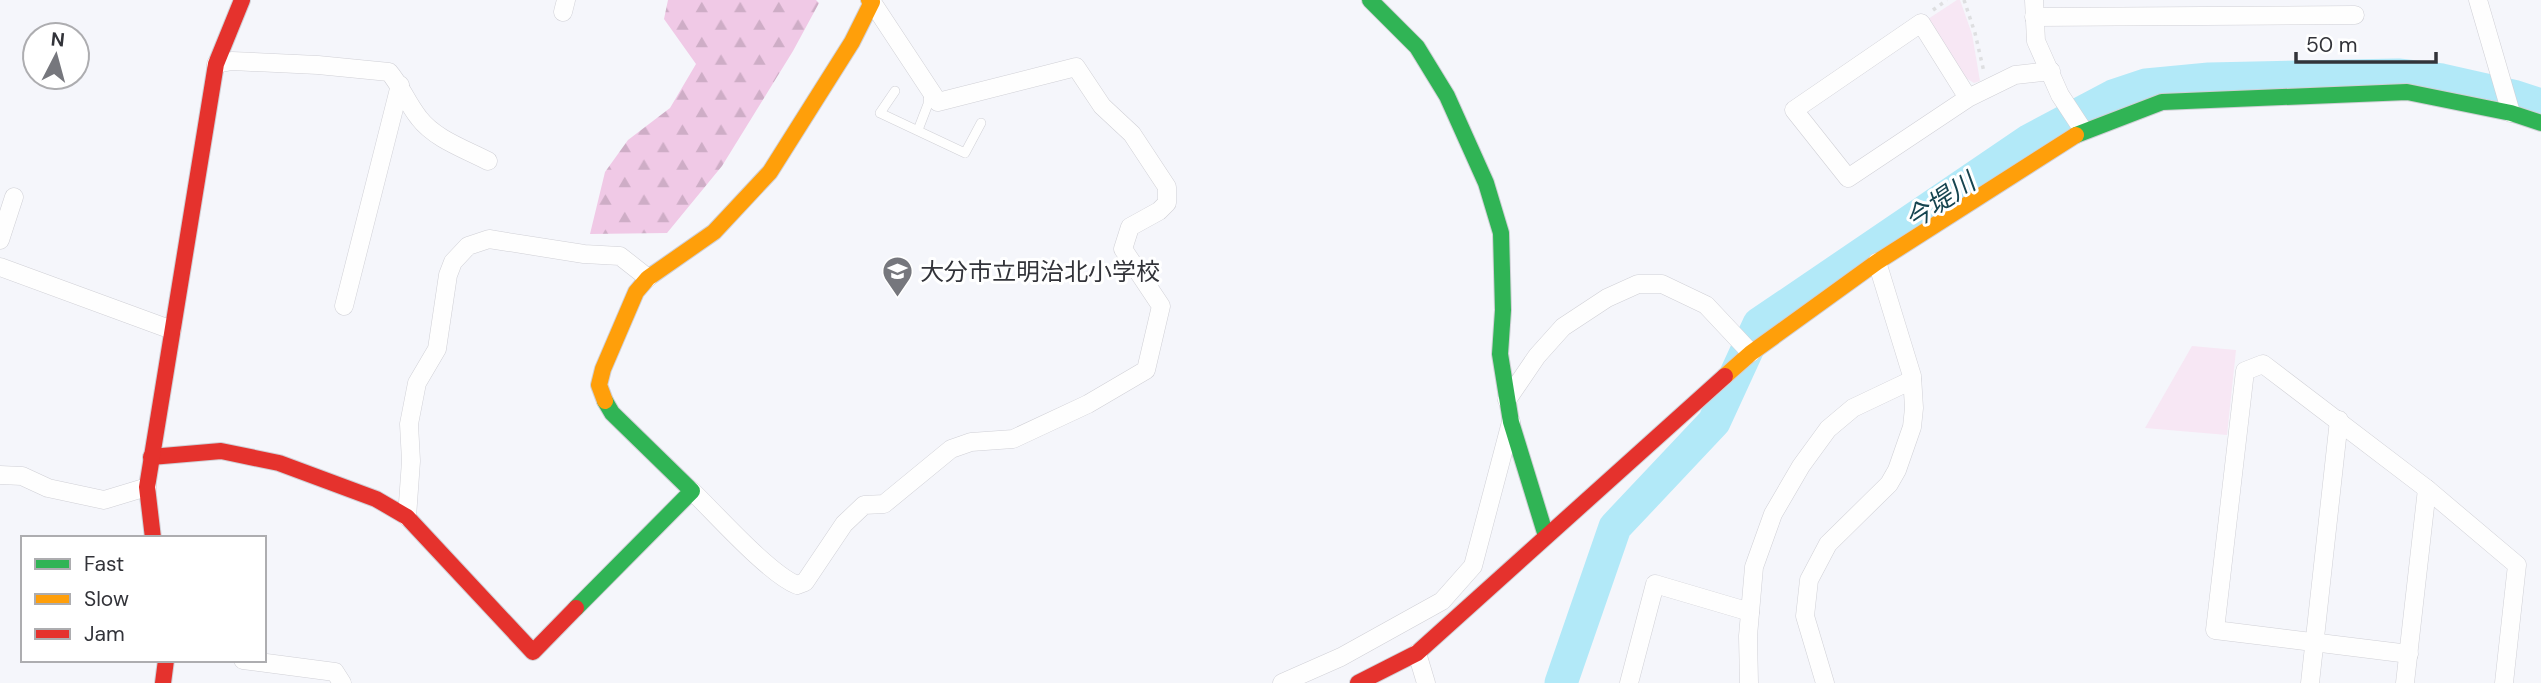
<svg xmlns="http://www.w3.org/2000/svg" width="2541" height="683" font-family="'DM Sans','Noto Sans JP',sans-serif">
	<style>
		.green { fill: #f7e7f4 }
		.forest { fill: url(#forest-firs) }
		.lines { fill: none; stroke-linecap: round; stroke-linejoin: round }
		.river { stroke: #b2e9f8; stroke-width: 33 }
		.lane-casing { stroke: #d0d0d6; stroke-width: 10 }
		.street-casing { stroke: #d0d0d6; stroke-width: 19 }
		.fast-casing { stroke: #d0d0d6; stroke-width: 18 }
		.slow-casing { stroke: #d0d0d6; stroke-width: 18 }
		.jam-casing { stroke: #d0d0d6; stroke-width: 18 }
		.path { stroke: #dedfe1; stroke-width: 3.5; stroke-dasharray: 3.5 5; stroke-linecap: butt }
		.lane { stroke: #fefefe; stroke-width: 9 }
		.street { stroke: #fefefe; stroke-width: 18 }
		.fast { stroke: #30b455; stroke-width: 16 }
		.slow { stroke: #ff9f0a; stroke-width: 16 }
		.jam { stroke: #e5322d; stroke-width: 16 }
		.labels { text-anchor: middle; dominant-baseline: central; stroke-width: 6; stroke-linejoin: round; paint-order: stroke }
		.poi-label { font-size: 24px; fill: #323339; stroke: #fff; text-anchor: start }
		.water-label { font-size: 26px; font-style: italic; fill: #164550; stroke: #fff }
	</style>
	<defs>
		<pattern id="forest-firs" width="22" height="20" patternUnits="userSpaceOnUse" patternTransform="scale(1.75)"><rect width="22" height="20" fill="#f0c9e6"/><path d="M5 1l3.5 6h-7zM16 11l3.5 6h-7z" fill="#ceadc6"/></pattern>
	</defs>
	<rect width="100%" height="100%" fill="#f5f6fb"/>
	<!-- green -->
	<g class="green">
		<polygon points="1957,0 1960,0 1972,34 1980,81 1974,83 1966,78 1928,19"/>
		<polygon points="2192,346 2236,350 2227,435 2145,428"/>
	</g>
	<!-- forest -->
	<polygon class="forest" points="668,0 816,0 819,3 793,51 722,166 667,233 590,234 605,172 628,140 670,108 696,64 664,19"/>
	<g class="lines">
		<!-- river -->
		<polyline class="river" points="1561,683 1615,527 1714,422 1759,324 2030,140 2113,96 2146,85 2209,79 2398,75 2442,80 2513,96 2541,105"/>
		<defs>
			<g id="lane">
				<polyline points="895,91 880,113 965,153 981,123"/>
				<polyline points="918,130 928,104 929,92"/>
			</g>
			<g id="street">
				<polyline points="2034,0 2036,41 2060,95 2083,130"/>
				<polyline points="2478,0 2511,113"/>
				<polyline points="563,12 566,0"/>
				<polyline points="2034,17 2355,15"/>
				<path d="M 216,64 L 232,61 L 318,65 L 389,72 C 401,86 407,103 419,118 C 435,139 465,149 488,161"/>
				<polyline points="1968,98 1848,178 1794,110 1921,23 1968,98 2015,75 2051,71"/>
				<polyline points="0,240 14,197"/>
				<polyline points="0,267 172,330"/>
				<polyline points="344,306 400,85"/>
				<polyline points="1507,400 1537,356 1563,327 1607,298 1638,284 1662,284 1706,305 1751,353"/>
				<polyline points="0,475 22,476 48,488 104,500 147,487"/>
				<path d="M 692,491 C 716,514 769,574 797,585 L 805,582 L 844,524 L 864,505 L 884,504 L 951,449 L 971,442 L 1013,439 L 1088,404 L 1146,370 L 1161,306 L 1123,249 L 1130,227 L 1159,211 L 1167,203 L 1167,187 L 1132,134 L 1102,106 L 1076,67 L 938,102 L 872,2"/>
				<polyline points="407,517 411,461 409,424 417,383 437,349 448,275 453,262 468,246 489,239 584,254 620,256 648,278"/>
				<polyline points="1417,653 1426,683"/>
				<polyline points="2409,654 2215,630 2245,371 2263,364 2427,489 2517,565 2504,683"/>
				<polyline points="243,660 335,672 342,683"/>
				<polyline points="1282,683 1341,657 1442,601 1473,566 1511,422"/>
				<polyline points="1629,683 1655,584 1750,612"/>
				<polyline points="1749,683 1748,636 1754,567 1773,514 1801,466 1828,429 1853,408 1912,380"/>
				<polyline points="1825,683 1805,616 1809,580 1828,544 1889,484 1897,470 1912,427 1914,408 1912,376 1877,262"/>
				<polyline points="2310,683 2339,420"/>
				<polyline points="2405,683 2427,489"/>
			</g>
			<g id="fast">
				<polyline points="1370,0 1417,47 1447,96 1486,183 1501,233 1503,310 1500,354 1511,422 1546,536"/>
				<polyline points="2076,135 2162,102 2407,92 2511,113 2541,123"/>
				<polyline points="576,608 692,491 612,413 605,401"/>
			</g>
			<g id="slow">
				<polyline points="1725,376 1751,353 1877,262 2076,135"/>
				<polyline points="605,401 599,385 603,369 636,292 648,278 714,232 770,172 852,42 872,2 869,0"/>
			</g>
			<g id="jam">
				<polyline points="151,457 221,451 279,463 376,499 407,517 533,652 576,608"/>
				<polyline points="153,538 147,487 216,64 242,0"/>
				<polyline points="163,683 166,660"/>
				<polyline points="1358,683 1417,653 1725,376"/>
			</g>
		</defs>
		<!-- lane casing -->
		<use href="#lane" class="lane-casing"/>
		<!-- street casing -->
		<use href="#street" class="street-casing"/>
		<!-- fast casing -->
		<use href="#fast" class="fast-casing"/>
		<!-- slow casing -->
		<use href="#slow" class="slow-casing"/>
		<!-- jam casing -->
		<use href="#jam" class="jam-casing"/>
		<!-- path -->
		<g class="path">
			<polyline points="1964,0 1975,33 1984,72"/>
			<polyline points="1933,10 1947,0"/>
		</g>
		<!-- lane -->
		<use href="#lane" class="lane"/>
		<!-- street -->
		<use href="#street" class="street"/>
		<!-- fast -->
		<use href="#fast" class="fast"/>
		<!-- slow -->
		<use href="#slow" class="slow"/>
		<!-- jam -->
		<use href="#jam" class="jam"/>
	</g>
	<!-- icons -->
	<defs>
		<symbol id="school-pin" viewBox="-11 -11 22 30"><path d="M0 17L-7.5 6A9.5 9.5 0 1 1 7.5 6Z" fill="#76777d" stroke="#fff"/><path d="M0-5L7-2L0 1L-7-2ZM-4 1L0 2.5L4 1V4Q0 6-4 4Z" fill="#fff"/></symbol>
	</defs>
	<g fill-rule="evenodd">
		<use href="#school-pin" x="880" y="254" width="35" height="47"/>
	</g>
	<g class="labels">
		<!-- poi labels -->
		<g class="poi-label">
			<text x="920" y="271">大分市立明治北小学校</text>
		</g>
		<!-- water labels -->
		<g class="water-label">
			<text transform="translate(1940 201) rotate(-34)">今堤川</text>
		</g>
	</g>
	<!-- legend -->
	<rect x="21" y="536" width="245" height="126" fill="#ffffff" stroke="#adadb0" stroke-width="2"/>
	<rect x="35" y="559" width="35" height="10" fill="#30b455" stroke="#adadb0" stroke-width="2"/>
	<text x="84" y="571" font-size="21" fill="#323339">Fast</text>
	<rect x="35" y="594" width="35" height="10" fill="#ff9f0a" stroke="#adadb0" stroke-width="2"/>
	<text x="84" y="606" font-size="21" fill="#323339">Slow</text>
	<rect x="35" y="629" width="35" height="10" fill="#e5322d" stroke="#adadb0" stroke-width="2"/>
	<text x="84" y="641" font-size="21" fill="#323339">Jam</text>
	<!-- north arrow -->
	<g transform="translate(56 56) rotate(6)"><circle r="33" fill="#ffffff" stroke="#adadb0" stroke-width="2"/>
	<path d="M0-5L12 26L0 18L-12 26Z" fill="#76777d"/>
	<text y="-10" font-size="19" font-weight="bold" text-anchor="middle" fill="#323339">N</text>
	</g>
	<!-- scale -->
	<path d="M2296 52v10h140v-10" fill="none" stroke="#323339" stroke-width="3.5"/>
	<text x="2306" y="52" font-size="21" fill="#323339" stroke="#ffffff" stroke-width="5" paint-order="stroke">50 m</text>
</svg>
